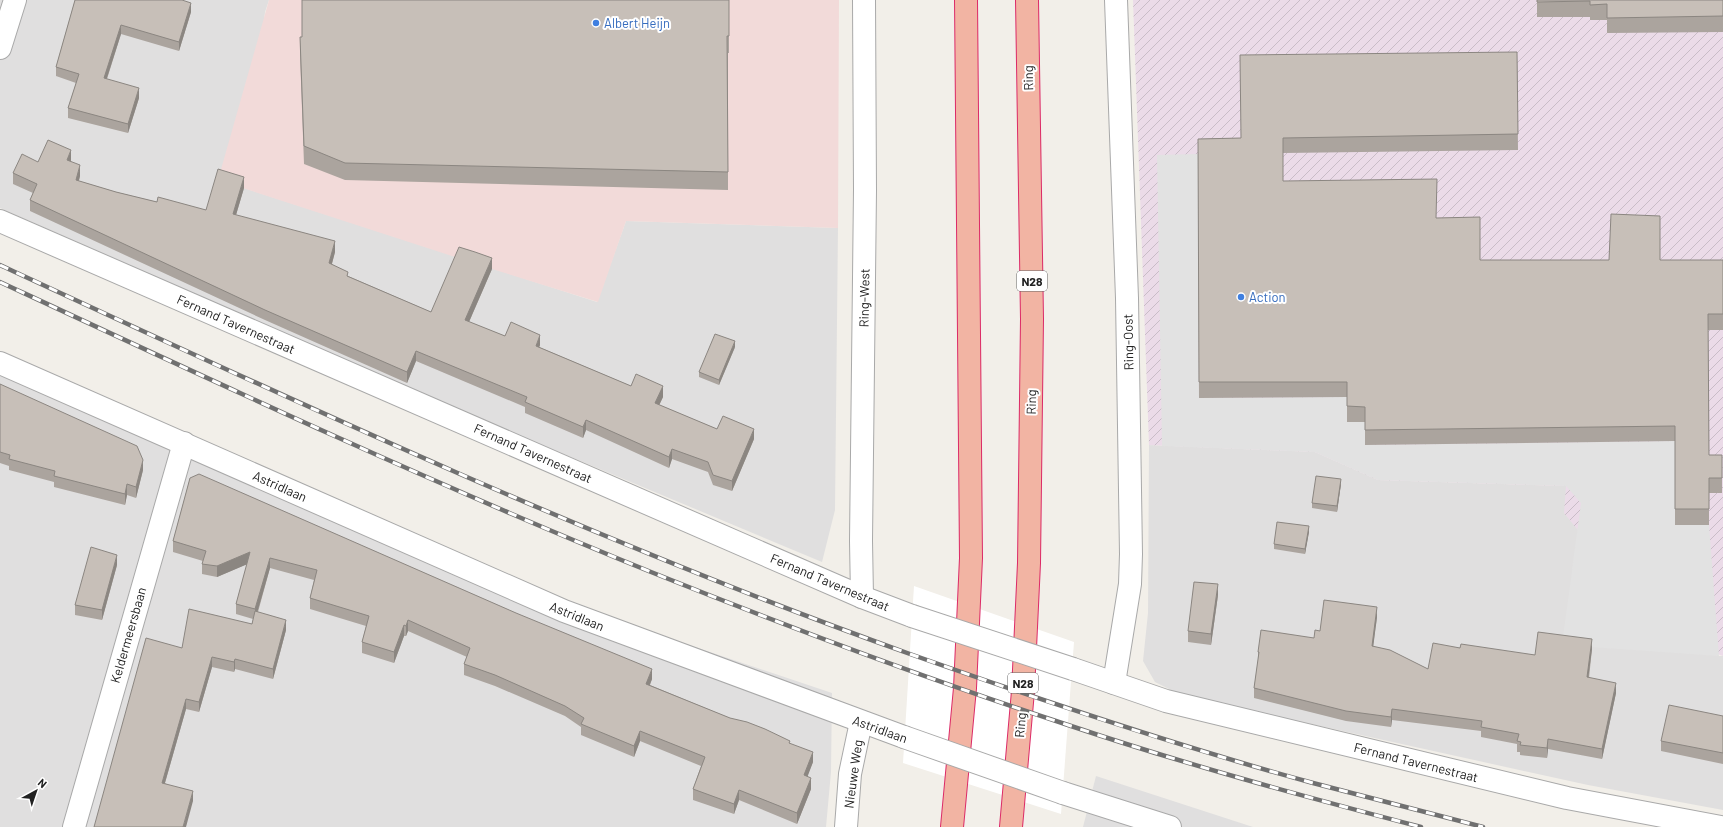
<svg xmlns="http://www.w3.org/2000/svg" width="1723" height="827" font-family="Barlow,sans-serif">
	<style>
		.residential { fill: #e0dfdf }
		.commercial { fill: #f2dad9 }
		.industrial { fill: url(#industrial-furrows) }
		.parking { fill: #e2e2e2 }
		.pier { fill: #fff }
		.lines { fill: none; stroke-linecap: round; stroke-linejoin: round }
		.minor-casing { stroke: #a9a9a9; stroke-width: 24 }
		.trunk-casing { stroke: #dc2a67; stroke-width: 24 }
		.minor { stroke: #fff; stroke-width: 22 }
		.trunk { stroke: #f2b4a3; stroke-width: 22 }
		.rail-casing { stroke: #707070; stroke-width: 4.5 }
		.rail { stroke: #fff; stroke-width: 3; stroke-dasharray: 9; stroke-linecap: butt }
		.minor-bridge-casing { stroke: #a9a9a9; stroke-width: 24; stroke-linecap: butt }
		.minor-bridge { stroke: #fff; stroke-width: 22 }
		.wall { fill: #aba49e }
		.shaded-wall { fill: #8b8681 }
		.building { fill: #c7bfb8; stroke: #8b8681 }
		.shop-dot { fill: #3f7fe0; stroke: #fff; stroke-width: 1.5 }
		.labels { text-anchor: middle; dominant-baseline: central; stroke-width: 4; stroke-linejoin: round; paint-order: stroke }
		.shield { fill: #fff; stroke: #646464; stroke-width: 1 }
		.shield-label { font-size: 12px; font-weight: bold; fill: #222 }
		.shop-label { font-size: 13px; fill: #366cbe; stroke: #fff; text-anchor: start }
		.street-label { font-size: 13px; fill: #222; stroke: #fff }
	</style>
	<defs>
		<pattern id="industrial-furrows" width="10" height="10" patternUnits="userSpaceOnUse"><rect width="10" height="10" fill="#ebdbe8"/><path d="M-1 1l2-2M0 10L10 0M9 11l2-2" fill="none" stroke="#c9bcc7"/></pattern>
	</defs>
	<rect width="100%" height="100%" fill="#f2efe9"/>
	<!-- residential -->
	<g class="residential">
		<polygon points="0,0 269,0 265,12 244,188 597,302 626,221 838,228 835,510 822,562 430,398 0,208"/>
		<polygon points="0,353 597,614 832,693 831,772 826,827 0,827"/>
		<polygon points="1149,445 1315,452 1378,480 1566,486 1719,656 1723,656 1723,810 1588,785 1183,696 1155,682 1143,661 1148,613"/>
		<polygon points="1096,776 1253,827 1083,827"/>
	</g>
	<!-- commercial -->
	<polygon class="commercial" points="269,0 839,0 838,228 626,221 598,302 492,269 218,180"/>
	<!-- industrial -->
	<polygon class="industrial" points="1133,0 1723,0 1723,656 1661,633 1564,513 1566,486 1378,480 1315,452 1149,445"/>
	<!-- parking -->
	<polygon class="parking" points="1198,154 1199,398 1347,397 1365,422 1365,445 1675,441 1675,525 1709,525 1719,656 1562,645 1581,503 1566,486 1378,480 1315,452 1162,446 1157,155"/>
	<!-- pier -->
	<polygon class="pier" points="914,586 1074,642 1061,814 903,763"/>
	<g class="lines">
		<defs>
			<g id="minor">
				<polyline points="0,48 15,0"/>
				<polyline points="0,221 862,597 912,616"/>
				<polyline points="0,363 564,611 904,737"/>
				<polyline points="862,597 861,541 865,190 864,0"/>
				<polyline points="1073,669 1166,701 1567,798 1721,827"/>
				<polyline points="1114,683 1130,584 1131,554 1127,298 1116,0"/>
				<polyline points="1063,793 1170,827"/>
				<polyline points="74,827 184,443"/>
				<polyline points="846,827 850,774 861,722"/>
			</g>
			<g id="trunk">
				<polyline points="952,827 965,688 971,558 966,0"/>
				<polyline points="1011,827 1023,691 1029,563 1032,319 1027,0"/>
			</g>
		</defs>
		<!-- minor casing -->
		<use href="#minor" class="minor-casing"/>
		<!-- trunk casing -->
		<use href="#trunk" class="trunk-casing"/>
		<!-- minor -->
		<use href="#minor" class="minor"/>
		<!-- trunk -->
		<use href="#trunk" class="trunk"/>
		<defs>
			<g id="rail">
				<path d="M 0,265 C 300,404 599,543 910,654 C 1043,701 1177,746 1313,783 C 1370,798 1426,812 1483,827"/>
				<path d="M 0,282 C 215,382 431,483 651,572 C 788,627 927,679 1068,725 C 1184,764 1302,796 1421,827"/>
			</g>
		</defs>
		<!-- rail casing -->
		<use href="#rail" class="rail-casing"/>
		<!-- rail -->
		<use href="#rail" class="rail"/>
		<defs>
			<g id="minor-bridge">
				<polyline points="912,616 1073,669"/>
				<polyline points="904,737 1063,793"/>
			</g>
		</defs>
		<!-- minor-bridge casing -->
		<use href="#minor-bridge" class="minor-bridge-casing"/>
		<!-- minor-bridge -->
		<use href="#minor-bridge" class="minor-bridge"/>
	</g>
	<!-- wall -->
	<g class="wall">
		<polygon points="75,0 191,12 179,51 121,34 107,79 139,98 128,133 68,118 68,108 76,83 56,76 56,67"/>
		<polygon points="729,0 729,53 728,53 728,190 345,180 304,164 300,54 300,37"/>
		<polygon points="1537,0 1723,0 1723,32 1607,33 1607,20 1590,20 1590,17 1537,17"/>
		<polygon points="1517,52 1518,150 1283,153 1283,181 1436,218 1480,260 1723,260 1723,330 1708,330 1709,455 1722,478 1722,493 1709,493 1709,525 1675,525 1675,441 1365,445 1365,422 1347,422 1347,397 1199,398 1198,139 1241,138"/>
		<polygon points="71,160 71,161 80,176 79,181 116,192 157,202 206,210 244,188 236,215 335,252 332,264 348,276 431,312 492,269 469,322 505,336 540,345 539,347 631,386 663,397 659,405 717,429 754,439 732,491 713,485 708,472 672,459 669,468 586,430 583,438 525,413 525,407 416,361 407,383 265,320 30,211 30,200 33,193 13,184 13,173 38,162"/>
		<polygon points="735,347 719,385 699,377 699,372"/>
		<polygon points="0,384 143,470 136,498 127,495 125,505 54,487 54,482 9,470 9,466 0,463"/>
		<polygon points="190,478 652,679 650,685 790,743 813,762 807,776 811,789 797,824 739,800 734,814 693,800 693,789 701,766 640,741 634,757 581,735 581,727 565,716 495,686 464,675 464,664 467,657 408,631 406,636 404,636 394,663 362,653 362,642 366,626 310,609 310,598 314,580 270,568 258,612 286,630 273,679 235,669 234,672 212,667 199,712 186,709 165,783 193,801 94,827 182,648 252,624 253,619 236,614 236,604 247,564 217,577 202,574 202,564 203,561 173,552 173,541"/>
		<polygon points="1341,484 1337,512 1312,508 1312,503"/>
		<polygon points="1309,532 1305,554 1274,549 1274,544"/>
		<polygon points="117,565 102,620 75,615 75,605"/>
		<polygon points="1218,595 1211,645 1188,642 1188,631"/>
		<polygon points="1377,617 1373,646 1428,669 1460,648 1535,655 1592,649 1589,678 1616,693 1602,759 1548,749 1547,758 1520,755 1520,752 1517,752 1517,744 1481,737 1481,731 1392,720 1391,727 1346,721 1254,698 1254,688 1258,662 1258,652 1314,638 1320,631"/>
		<polygon points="1723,716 1723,764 1661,751 1661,741"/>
	</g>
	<!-- shaded-wall -->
	<g class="shaded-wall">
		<polygon points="191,3 191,12 179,51 179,42"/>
		<polygon points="121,25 121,34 104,87 104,78"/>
		<polygon points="139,88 139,98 128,133 128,124"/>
		<polygon points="71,150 71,160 67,170 67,160"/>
		<polygon points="80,165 80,176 76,190 76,180"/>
		<polygon points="244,177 244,188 233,225 233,214"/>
		<polygon points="335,241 335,252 329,274 329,263"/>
		<polygon points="492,258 492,269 465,331 465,320"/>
		<polygon points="540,335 540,345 536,356 536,346"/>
		<polygon points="735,341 735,347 719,385 719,380"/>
		<polygon points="416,351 416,361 407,383 407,372"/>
		<polygon points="663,386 663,397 655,414 655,403"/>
		<polygon points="586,420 586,430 583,438 583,427"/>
		<polygon points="754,429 754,439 732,491 732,481"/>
		<polygon points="672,449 672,459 669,468 669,457"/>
		<polygon points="143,460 143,470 136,498 136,487"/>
		<polygon points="1341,479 1341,484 1337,512 1337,506"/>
		<polygon points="127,484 127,495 125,505 125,494"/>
		<polygon points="1309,526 1309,532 1305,554 1305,549"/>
		<polygon points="250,552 250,563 217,577 217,566"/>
		<polygon points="117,555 117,565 102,620 102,610"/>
		<polygon points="270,558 270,568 255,620 255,609"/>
		<polygon points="1218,584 1218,595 1211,645 1211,634"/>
		<polygon points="1377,607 1377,617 1372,656 1372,646"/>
		<polygon points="286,620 286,630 273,679 273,669"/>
		<polygon points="408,620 408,631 406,636 406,626"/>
		<polygon points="404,625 404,636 394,663 394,652"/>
		<polygon points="1592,639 1592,649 1587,687 1587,677"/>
		<polygon points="212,657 212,667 199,712 199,702"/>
		<polygon points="235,659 235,669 234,672 234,662"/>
		<polygon points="652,669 652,679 646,694 646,684"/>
		<polygon points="1616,683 1616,693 1602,759 1602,749"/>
		<polygon points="186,699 186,709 162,793 162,783"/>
		<polygon points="1392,709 1392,720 1391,727 1391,717"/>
		<polygon points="640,731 640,741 634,757 634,746"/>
		<polygon points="1548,739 1548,749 1547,758 1547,748"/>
		<polygon points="813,752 813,762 804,786 804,775"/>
		<polygon points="811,778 811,789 797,824 797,813"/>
		<polygon points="739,790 739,800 734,814 734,804"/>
		<polygon points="193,791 193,801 186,827 183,827"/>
	</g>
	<!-- building -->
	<g class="building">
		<polygon points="75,0 182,0 191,3 179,42 121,25 104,78 139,88 128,124 68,108 79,74 56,67"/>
		<polygon points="302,0 729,0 729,36 727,36 728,172 345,163 304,146 300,37 302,37"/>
		<polygon points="1537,0 1723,0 1723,16 1607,18 1607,4 1590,5 1590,1 1537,2"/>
		<polygon points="1517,52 1518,134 1283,138 1283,181 1437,179 1436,218 1480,217 1480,260 1609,260 1611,214 1660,216 1660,260 1723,260 1723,314 1708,314 1709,455 1722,455 1722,478 1709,478 1709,509 1675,509 1675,426 1365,430 1365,407 1347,406 1347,382 1199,382 1198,139 1241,138 1240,55"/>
		<polygon points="48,140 71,150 67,160 80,165 76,180 116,192 157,202 158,197 206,210 218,169 244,177 233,214 335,241 329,263 348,272 347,276 431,312 459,247 475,252 492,258 465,320 505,336 511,322 540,335 536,346 631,386 636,374 663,386 655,403 717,429 723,416 754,429 732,481 713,475 708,462 672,449 669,457 586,420 583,427 525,402 527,397 416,351 407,372 265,310 30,200 37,184 13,173 22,154 38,162"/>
		<polygon points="715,334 735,341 719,380 699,372"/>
		<polygon points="0,384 137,446 143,460 136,487 127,484 125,494 54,476 55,471 9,459 10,455 0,452"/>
		<polygon points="199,474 516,613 652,669 646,684 730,718 747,722 765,729 790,741 789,743 813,752 804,775 811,778 797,813 739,790 734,804 693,789 705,757 640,731 634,746 581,724 584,718 565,706 495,675 464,664 470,648 408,620 406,626 404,625 394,652 362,642 369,616 310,598 317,570 270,558 255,609 236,604 250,552 217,566 202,564 206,551 173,541 190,478"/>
		<polygon points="1316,476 1341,479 1337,506 1312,503"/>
		<polygon points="1277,522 1309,526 1305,549 1274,544"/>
		<polygon points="91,547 117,555 102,610 75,605"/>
		<polygon points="1194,582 1218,584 1211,634 1188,631"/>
		<polygon points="1324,600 1377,607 1372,646 1390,650 1428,669 1433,643 1460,648 1461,644 1535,655 1538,632 1592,639 1587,677 1616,683 1602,749 1548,739 1547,748 1520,745 1521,742 1517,741 1519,734 1481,727 1482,721 1392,709 1391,717 1346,711 1254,688 1259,652 1258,652 1261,630 1314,638 1315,630 1320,631"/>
		<polygon points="189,609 252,624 255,611 286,620 273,669 235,659 234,662 212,657 199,702 186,699 162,783 193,791 183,827 94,827 146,638 182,648"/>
		<polygon points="1669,705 1723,716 1723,753 1661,741"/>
	</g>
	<!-- markers -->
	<g class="shop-dot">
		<circle cx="596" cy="23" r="4"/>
		<circle cx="1241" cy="297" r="4"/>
	</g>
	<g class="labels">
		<!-- shield labels -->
		<g class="shield">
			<rect x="1017" y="271" width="30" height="20" rx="3"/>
			<rect x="1008" y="673" width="30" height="20" rx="3"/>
		</g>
		<g class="shield-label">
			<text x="1032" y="281">N28</text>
			<text x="1023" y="683">N28</text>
		</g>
		<!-- shop labels -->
		<g class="shop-label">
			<text x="604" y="23">Albert Heijn</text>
			<text x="1249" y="297">Action</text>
		</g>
		<!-- street labels -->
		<g class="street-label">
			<text transform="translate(1028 78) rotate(-91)">Ring</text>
			<text transform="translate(864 298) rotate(-89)">Ring-West</text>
			<text transform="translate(236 324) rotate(24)">Fernand Tavernestraat</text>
			<text transform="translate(1128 342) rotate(-91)">Ring-Oost</text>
			<text transform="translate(1031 402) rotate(-89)">Ring</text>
			<text transform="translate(533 453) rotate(24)">Fernand Tavernestraat</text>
			<text transform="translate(280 486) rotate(24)">Astridlaan</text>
			<text transform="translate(830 582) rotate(23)">Fernand Tavernestraat</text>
			<text transform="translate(577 616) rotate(22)">Astridlaan</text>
			<text transform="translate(128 635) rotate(-74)">Keldermeersbaan</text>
			<text transform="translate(1020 725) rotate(-86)">Ring</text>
			<text transform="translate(880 729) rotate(20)">Astridlaan</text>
			<text transform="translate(1416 762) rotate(14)">Fernand Tavernestraat</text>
			<text transform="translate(853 774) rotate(-82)">Nieuwe Weg</text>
		</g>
	</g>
	<!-- north arrow -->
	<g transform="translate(36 791) rotate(40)" stroke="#ffffff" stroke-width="3" paint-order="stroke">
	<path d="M0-3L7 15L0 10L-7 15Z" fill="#222222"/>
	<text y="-6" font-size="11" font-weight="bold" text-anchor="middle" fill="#222222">N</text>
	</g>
</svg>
